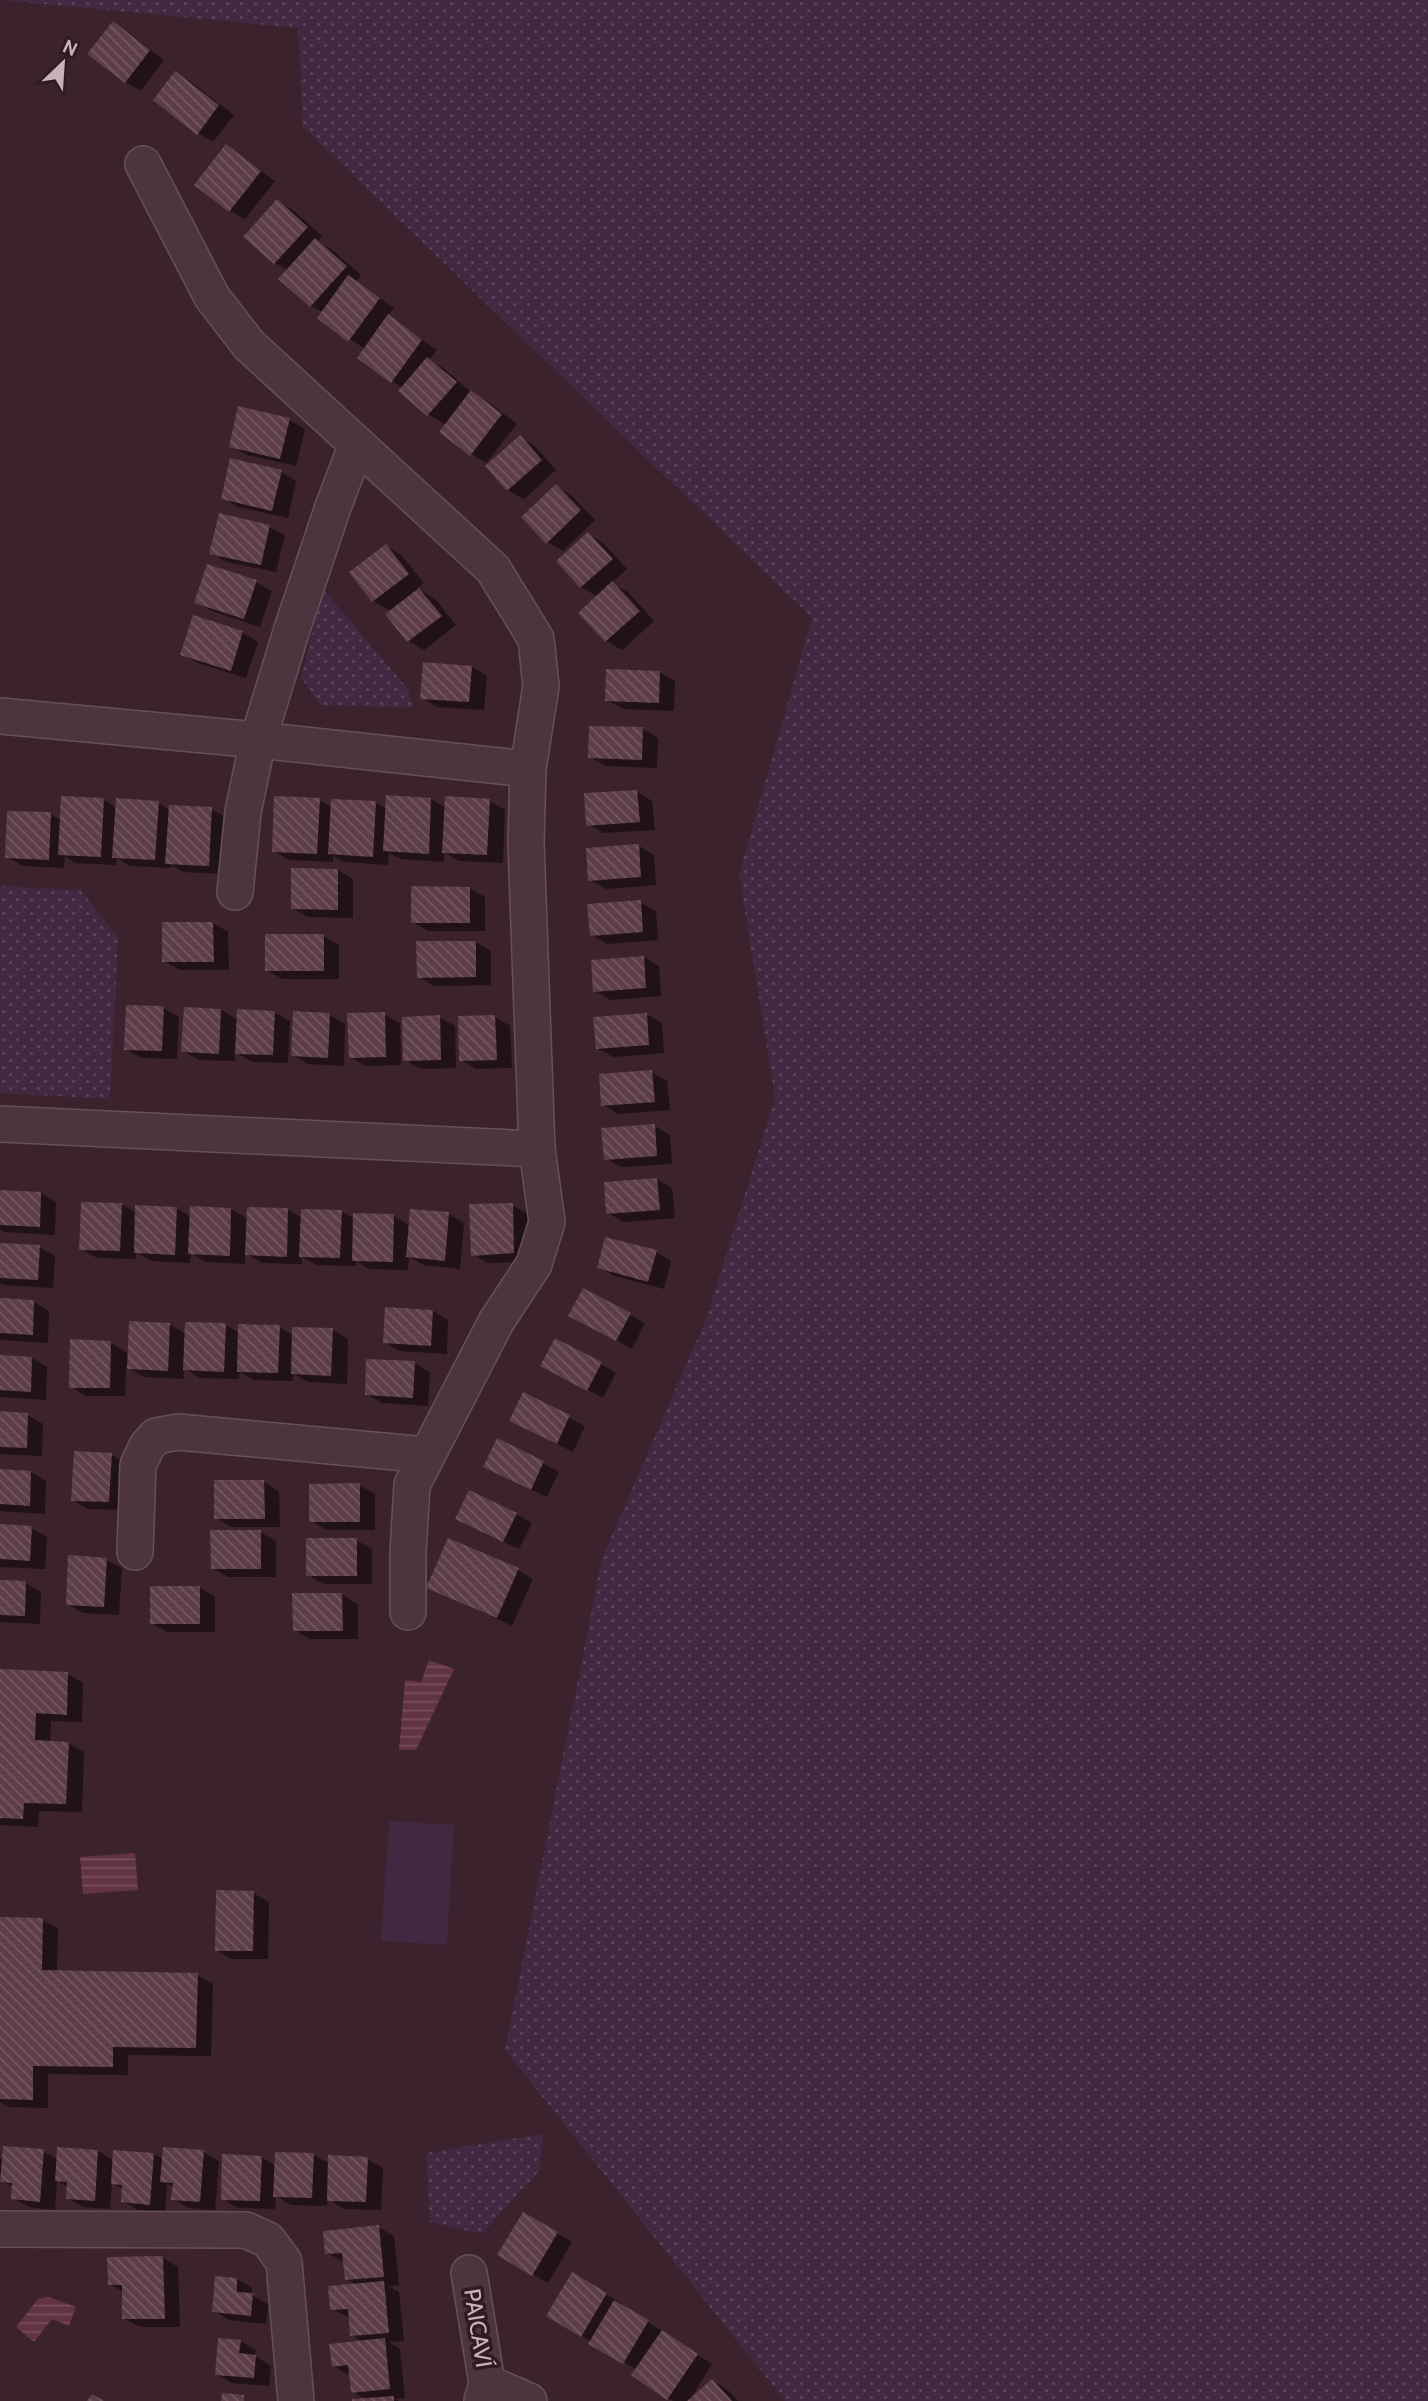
<svg xmlns="http://www.w3.org/2000/svg" width="1428" height="2401" font-family="Cabin,sans-serif">
	<style>
		.green { fill: url(#green-dots) }
		.pitch { fill: #412942 }
		.water { fill: url(#water-rules) }
		.shadow { fill: #0007 }
		.building { fill: url(#building-back-hatch) }
		.lines { fill: none; stroke-linecap: round; stroke-linejoin: round }
		.minor-casing { stroke: #675159; stroke-width: 38 }
		.minor { stroke: #4c353e; stroke-width: 35 }
		.labels { text-anchor: middle; dominant-baseline: central; stroke-width: 7; stroke-linejoin: round; paint-order: stroke }
		.street-label { font-size: 23px; fill: #c8b1b9; stroke: #311b23 }
	</style>
	<defs>
		<pattern id="green-dots" width="8" height="8" patternUnits="userSpaceOnUse" patternTransform="scale(1.75)"><rect width="8" height="8" fill="#412942"/><path d="M2 2h.1M6 6h.1" fill="none" stroke="#5b465b" stroke-width="1.8" stroke-linecap="round"/></pattern>
		<pattern id="water-rules" width="6" height="5" patternUnits="userSpaceOnUse" patternTransform="scale(1.75)"><rect width="6" height="5" fill="#623345"/><path d="M0 2.5h6" fill="none" stroke="#774e5e"/></pattern>
		<pattern id="building-back-hatch" width="6" height="6" patternUnits="userSpaceOnUse" patternTransform="scale(1.75)"><rect width="6" height="6" fill="#5d3d49"/><path d="M-1 5l2 2M0 0l6 6M5-1l2 2" fill="none" stroke="#735761"/></pattern>
	</defs>
	<rect width="100%" height="100%" fill="#3c222c"/>
	<!-- green -->
	<g class="green">
		<polygon points="0,0 1428,0 1428,2401 785,2401 505,2050 602,1558 706,1319 775,1098 739,874 812,618 303,127 298,28"/>
		<polygon points="323,589 408,689 414,708 321,705 301,678"/>
		<polygon points="0,886 80,890 118,937 110,1099 0,1093"/>
		<polygon points="542,2134 540,2170 482,2234 430,2222 426,2153"/>
	</g>
	<!-- pitch -->
	<polygon class="pitch" points="389,1821 454,1825 447,1945 381,1941"/>
	<!-- water -->
	<g class="water">
		<polygon points="429,1660 454,1669 416,1750 399,1750 405,1680 421,1682"/>
		<polygon points="135,1853 138,1890 83,1894 80,1857"/>
		<polygon points="49,2297 76,2307 69,2326 52,2319 34,2342 16,2327 38,2299"/>
	</g>
	<!-- shadow -->
	<g class="shadow">
		<polygon points="113,24 129,33 164,60 141,91 126,82 90,54"/>
		<polygon points="175,73 191,82 234,115 213,142 198,133"/>
		<polygon points="227,146 275,181 245,219 230,211"/>
		<polygon points="277,202 293,210 322,236 318,241 331,249 361,275 356,282 394,308 388,316 437,350 429,360 443,368 471,392 487,401 517,424 486,463 471,454 446,425 428,414 403,388 392,381 365,349 319,318 323,312 311,306 281,278 288,270 275,263"/>
		<polygon points="289,420 305,429 296,466 247,455 231,446"/>
		<polygon points="520,438 535,446 556,470 524,499 508,490"/>
		<polygon points="281,472 296,481 288,518 238,507 223,498"/>
		<polygon points="556,486 571,495 595,520 563,551 547,542"/>
		<polygon points="269,527 285,535 276,572 227,562 211,553"/>
		<polygon points="588,534 603,543 627,569 611,583 628,592 654,621 622,650 606,641 598,597 581,587"/>
		<polygon points="386,546 401,555 424,583 417,588 435,599 456,625 424,650 409,641 388,615 392,612 374,601 351,573"/>
		<polygon points="256,582 272,591 260,627 212,611 196,602"/>
		<polygon points="194,618 243,633 258,642 246,678 198,663 182,654"/>
		<polygon points="472,667 487,676 484,710 437,707 422,698"/>
		<polygon points="659,672 675,681 674,711 623,709 607,700"/>
		<polygon points="643,729 658,738 657,768 606,766 590,757"/>
		<polygon points="637,792 652,801 655,830 603,833 588,824"/>
		<polygon points="431,799 446,808 489,801 505,810 503,863 459,861 444,852 444,862 401,859 389,853 388,865 345,862 333,856 333,862 289,860 274,851 319,800 332,807 376,803 387,809"/>
		<polygon points="104,800 117,808 158,803 170,810 211,809 227,818 224,874 183,872 171,865 171,868 130,866 117,858 116,865 75,863 65,856 64,868 23,866 7,857 50,814 62,821"/>
		<polygon points="639,846 654,855 656,885 606,889 590,880"/>
		<polygon points="338,870 353,879 353,918 308,917 292,908"/>
		<polygon points="470,888 485,897 485,931 428,931 413,922"/>
		<polygon points="640,902 656,911 658,940 607,944 592,935"/>
		<polygon points="213,923 228,932 229,970 180,970 164,961"/>
		<polygon points="324,936 339,945 339,979 282,979 267,970"/>
		<polygon points="476,942 491,951 491,985 434,986 419,977"/>
		<polygon points="644,957 659,966 661,996 610,1000 595,991"/>
		<polygon points="163,1008 179,1017 177,1059 142,1058 126,1049"/>
		<polygon points="221,1010 238,1020 274,1012 290,1021 288,1063 252,1062 235,1052 235,1061 199,1060 183,1051"/>
		<polygon points="384,1014 400,1023 401,1065 366,1066 350,1057"/>
		<polygon points="646,1014 662,1023 664,1053 613,1057 597,1048"/>
		<polygon points="330,1015 345,1024 344,1066 308,1064 293,1055"/>
		<polygon points="439,1017 455,1026 456,1068 421,1069 405,1060"/>
		<polygon points="495,1017 510,1026 512,1068 476,1069 461,1060"/>
		<polygon points="652,1072 667,1081 670,1110 619,1114 603,1105"/>
		<polygon points="655,1126 670,1135 672,1164 621,1167 606,1158"/>
		<polygon points="657,1179 672,1188 675,1218 624,1222 608,1213"/>
		<polygon points="0,1191 41,1193 56,1202 55,1235 5,1232 0,1229"/>
		<polygon points="121,1204 137,1213 176,1208 191,1217 231,1209 248,1219 288,1210 302,1218 342,1212 355,1219 355,1215 394,1216 410,1226 449,1214 464,1223 460,1269 424,1265 409,1257 408,1270 369,1269 356,1261 356,1266 317,1265 302,1257 302,1264 262,1263 245,1253 245,1264 206,1262 191,1253 190,1263 151,1261 136,1252 136,1259 97,1258 81,1249"/>
		<polygon points="512,1205 528,1214 529,1262 488,1263 473,1254"/>
		<polygon points="0,1245 39,1247 55,1256 53,1288 3,1285 0,1283"/>
		<polygon points="656,1252 671,1261 664,1289 615,1276 599,1267"/>
		<polygon points="0,1300 34,1302 49,1311 48,1343 0,1340"/>
		<polygon points="433,1311 448,1320 447,1354 400,1351 385,1342"/>
		<polygon points="630,1315 645,1323 632,1349 586,1324"/>
		<polygon points="169,1324 186,1334 225,1325 240,1333 279,1327 293,1335 333,1330 348,1339 347,1384 308,1382 294,1374 293,1381 254,1380 240,1372 239,1379 200,1378 184,1368 184,1379 144,1377 126,1366 125,1396 86,1396 71,1387 72,1341 111,1343 130,1354"/>
		<polygon points="0,1356 32,1358 47,1367 46,1400 0,1397"/>
		<polygon points="414,1363 430,1372 428,1406 382,1403 366,1394"/>
		<polygon points="601,1364 616,1373 603,1398 558,1374"/>
		<polygon points="524,1395 585,1426 573,1452 527,1429"/>
		<polygon points="0,1413 28,1415 43,1424 42,1456 0,1454"/>
		<polygon points="498,1441 559,1472 547,1497 500,1475"/>
		<polygon points="112,1455 127,1464 124,1510 88,1509 73,1500"/>
		<polygon points="0,1471 31,1472 46,1481 45,1514 0,1511"/>
		<polygon points="264,1482 279,1491 280,1527 232,1527 216,1518"/>
		<polygon points="359,1485 375,1494 375,1530 327,1530 311,1521"/>
		<polygon points="516,1514 532,1523 519,1549 473,1527"/>
		<polygon points="0,1526 31,1528 47,1537 45,1569 0,1567"/>
		<polygon points="260,1532 276,1541 276,1577 228,1577 212,1568"/>
		<polygon points="356,1540 372,1549 372,1584 324,1584 308,1575"/>
		<polygon points="106,1560 122,1568 119,1615 83,1613 67,1604"/>
		<polygon points="518,1570 533,1579 512,1626 429,1587"/>
		<polygon points="0,1582 26,1583 41,1592 40,1624 0,1622"/>
		<polygon points="200,1588 215,1597 215,1632 167,1632 151,1623"/>
		<polygon points="342,1595 358,1604 358,1639 310,1639 294,1630"/>
		<polygon points="0,1671 68,1674 83,1683 82,1722 51,1721 50,1742 68,1743 84,1752 82,1812 39,1811 38,1827 0,1825"/>
		<polygon points="253,1893 269,1902 268,1959 232,1959 216,1950"/>
		<polygon points="0,1919 42,1920 58,1928 57,1972 197,1975 213,1984 211,2056 128,2055 128,2075 48,2074 48,2108 9,2107 0,2102"/>
		<polygon points="165,2149 204,2152 219,2161 215,2210 189,2208 173,2199 174,2187 167,2184 165,2213 138,2210 123,2201 124,2190 112,2183 110,2209 83,2207 67,2198 68,2187 57,2181 55,2210 29,2207 13,2198 14,2187 0,2180 0,2186 0,2158 4,2160 43,2151 58,2160 98,2151 114,2161 154,2154 164,2160"/>
		<polygon points="314,2155 330,2164 367,2159 383,2168 381,2210 344,2209 328,2199 327,2206 291,2205 276,2196 275,2209 238,2208 223,2199 261,2157 276,2166"/>
		<polygon points="523,2214 572,2242 548,2283 499,2255"/>
		<polygon points="378,2227 394,2236 399,2285 388,2286 399,2292 404,2341 389,2342 400,2349 405,2398 395,2399 399,2401 350,2401 366,2400 353,2392 349,2375 334,2366 363,2342 352,2335 350,2318 332,2309 357,2285 346,2279 345,2262 327,2253"/>
		<polygon points="163,2258 178,2267 180,2327 140,2327 124,2318 124,2292 109,2284"/>
		<polygon points="573,2274 621,2303 620,2306 663,2331 662,2332 712,2364 689,2401 673,2401 668,2398 634,2375 637,2370 549,2316"/>
		<polygon points="237,2279 252,2288 252,2295 268,2304 266,2324 229,2320 214,2311"/>
		<polygon points="240,2341 256,2350 255,2356 271,2366 269,2386 232,2383 216,2374"/>
		<polygon points="713,2381 728,2390 738,2401 689,2401"/>
	</g>
	<!-- building -->
	<g class="building">
		<polygon points="113,21 150,50 125,83 87,54"/>
		<polygon points="175,71 219,105 197,135 153,100"/>
		<polygon points="226,144 261,171 229,212 194,185"/>
		<polygon points="277,199 308,227 274,264 243,237"/>
		<polygon points="315,238 347,266 310,307 278,279"/>
		<polygon points="348,275 380,298 348,342 317,318"/>
		<polygon points="388,314 422,340 391,383 357,358"/>
		<polygon points="427,357 457,382 427,416 398,391"/>
		<polygon points="471,390 502,414 470,456 439,432"/>
		<polygon points="238,406 290,418 280,459 229,447"/>
		<polygon points="520,435 542,460 507,491 485,466"/>
		<polygon points="230,458 282,470 272,511 221,499"/>
		<polygon points="556,484 581,510 546,544 521,517"/>
		<polygon points="219,513 270,525 261,565 209,554"/>
		<polygon points="588,532 613,559 580,588 556,561"/>
		<polygon points="386,544 409,574 372,602 349,572"/>
		<polygon points="207,564 257,580 244,619 194,603"/>
		<polygon points="612,581 640,611 605,642 578,613"/>
		<polygon points="419,588 442,616 407,642 385,614"/>
		<polygon points="193,615 243,631 231,671 180,655"/>
		<polygon points="423,662 472,666 469,702 420,699"/>
		<polygon points="606,669 660,671 659,703 605,701"/>
		<polygon points="589,726 643,727 642,760 588,758"/>
		<polygon points="637,790 640,822 586,826 584,793"/>
		<polygon points="386,795 431,798 429,854 383,851"/>
		<polygon points="61,796 104,798 101,857 58,855"/>
		<polygon points="274,796 320,798 317,854 272,852"/>
		<polygon points="445,796 490,799 487,855 442,853"/>
		<polygon points="116,798 159,801 155,860 112,858"/>
		<polygon points="331,799 376,801 373,857 328,854"/>
		<polygon points="169,805 212,807 209,866 165,864"/>
		<polygon points="7,811 51,812 49,860 5,858"/>
		<polygon points="639,844 641,877 588,881 586,848"/>
		<polygon points="291,868 338,869 338,910 291,909"/>
		<polygon points="411,886 470,887 470,923 411,923"/>
		<polygon points="641,900 643,932 590,936 587,904"/>
		<polygon points="162,922 213,922 214,962 162,962"/>
		<rect x="265" y="934" width="59" height="37"/>
		<polygon points="416,941 476,941 476,977 417,978"/>
		<polygon points="644,956 646,988 593,992 591,960"/>
		<polygon points="126,1005 164,1006 162,1051 124,1050"/>
		<polygon points="184,1007 221,1009 219,1054 181,1052"/>
		<polygon points="237,1009 275,1011 273,1055 235,1054"/>
		<polygon points="293,1011 330,1013 328,1058 291,1056"/>
		<polygon points="385,1012 386,1057 349,1058 347,1013"/>
		<polygon points="647,1013 649,1045 596,1049 593,1017"/>
		<polygon points="440,1015 441,1060 403,1061 402,1017"/>
		<polygon points="495,1015 497,1060 459,1061 458,1016"/>
		<polygon points="652,1070 655,1102 601,1106 599,1074"/>
		<polygon points="655,1124 657,1156 604,1160 601,1128"/>
		<polygon points="657,1178 660,1210 606,1214 604,1182"/>
		<polygon points="0,1190 41,1192 40,1227 0,1225"/>
		<polygon points="81,1202 122,1203 120,1251 79,1250"/>
		<polygon points="513,1203 514,1253 471,1256 469,1204"/>
		<polygon points="135,1205 177,1207 175,1255 134,1253"/>
		<polygon points="190,1206 231,1208 230,1256 188,1254"/>
		<polygon points="247,1207 288,1208 287,1257 245,1255"/>
		<polygon points="301,1209 342,1210 340,1258 299,1257"/>
		<polygon points="410,1209 449,1212 445,1261 406,1257"/>
		<polygon points="353,1213 394,1214 393,1262 352,1261"/>
		<polygon points="605,1237 657,1250 648,1282 597,1268"/>
		<polygon points="0,1243 40,1245 38,1280 0,1278"/>
		<polygon points="583,1288 631,1313 616,1341 568,1316"/>
		<polygon points="0,1298 34,1300 33,1335 0,1333"/>
		<polygon points="385,1307 433,1310 431,1346 383,1343"/>
		<polygon points="129,1321 170,1323 168,1371 127,1369"/>
		<polygon points="185,1322 226,1323 224,1372 183,1370"/>
		<polygon points="238,1324 280,1325 278,1373 237,1372"/>
		<polygon points="292,1327 333,1328 331,1376 291,1374"/>
		<polygon points="555,1338 602,1362 587,1391 540,1366"/>
		<polygon points="70,1339 111,1341 110,1388 69,1388"/>
		<polygon points="0,1355 32,1357 31,1392 0,1390"/>
		<polygon points="366,1359 415,1361 413,1398 365,1395"/>
		<polygon points="523,1392 570,1415 557,1444 509,1421"/>
		<polygon points="0,1411 28,1413 27,1448 0,1447"/>
		<polygon points="497,1438 544,1461 531,1490 483,1467"/>
		<polygon points="74,1451 112,1453 109,1502 71,1501"/>
		<polygon points="0,1469 31,1471 30,1506 0,1504"/>
		<polygon points="214,1480 264,1480 265,1519 214,1519"/>
		<polygon points="360,1483 360,1522 309,1522 309,1484"/>
		<polygon points="469,1490 517,1513 503,1542 455,1519"/>
		<polygon points="0,1524 32,1526 30,1561 0,1559"/>
		<polygon points="210,1530 261,1530 261,1569 211,1569"/>
		<rect x="306" y="1538" width="51" height="38"/>
		<polygon points="448,1538 519,1568 497,1618 426,1588"/>
		<polygon points="68,1555 107,1558 104,1607 66,1605"/>
		<polygon points="0,1580 26,1581 25,1616 0,1615"/>
		<rect x="150" y="1586" width="50" height="38"/>
		<polygon points="292,1593 342,1593 343,1631 293,1631"/>
		<polygon points="0,1669 68,1672 67,1715 36,1713 35,1740 69,1742 66,1804 24,1803 23,1819 0,1818"/>
		<polygon points="216,1890 254,1891 253,1951 215,1951"/>
		<polygon points="0,1917 43,1918 42,1970 198,1973 196,2048 113,2047 113,2067 33,2066 33,2100 0,2099"/>
		<polygon points="3,2146 44,2149 40,2202 11,2199 12,2183 0,2182"/>
		<polygon points="57,2147 98,2150 95,2201 66,2199 67,2182 55,2181"/>
		<polygon points="163,2147 204,2150 200,2202 171,2200 173,2183 160,2182"/>
		<polygon points="113,2150 154,2153 150,2205 121,2202 122,2185 111,2184"/>
		<polygon points="275,2152 314,2153 312,2198 273,2197"/>
		<polygon points="222,2154 262,2156 260,2201 221,2200"/>
		<polygon points="328,2155 368,2157 366,2202 327,2201"/>
		<polygon points="523,2212 558,2232 532,2276 497,2255"/>
		<polygon points="379,2225 384,2277 345,2280 342,2253 325,2254 323,2231"/>
		<polygon points="163,2256 165,2319 122,2319 122,2285 108,2285 107,2257"/>
		<polygon points="572,2272 607,2293 581,2337 546,2316"/>
		<polygon points="215,2276 237,2278 237,2292 253,2293 251,2316 212,2312"/>
		<polygon points="384,2281 389,2333 350,2336 348,2309 330,2310 328,2286"/>
		<polygon points="614,2300 649,2320 623,2364 588,2344"/>
		<polygon points="662,2330 698,2354 667,2400 631,2375"/>
		<polygon points="218,2338 241,2340 239,2353 256,2355 254,2378 215,2375"/>
		<polygon points="385,2338 390,2389 351,2393 348,2365 332,2367 329,2344"/>
		<polygon points="712,2379 732,2401 687,2401"/>
		<polygon points="222,2393 244,2395 244,2401 221,2401"/>
		<polygon points="92,2394 104,2401 87,2401"/>
		<polygon points="394,2396 394,2401 352,2401 352,2399"/>
	</g>
	<g class="lines">
		<defs>
			<g id="minor">
				<polyline points="143,164 212,297 249,345 493,569 536,639 541,686 528,769 526,843 537,1149 547,1222 534,1264 496,1322 412,1485 408,1552 408,1612"/>
				<polyline points="0,716 258,740 528,769"/>
				<polyline points="235,892 243,812 258,740 292,629 333,507 357,444"/>
				<polyline points="0,1124 537,1149"/>
				<polyline points="135,1552 138,1465 147,1446 156,1436 178,1432 427,1455"/>
				<polyline points="0,2229 246,2230 268,2240 284,2262 296,2401"/>
				<polyline points="469,2273 487,2383 482,2401"/>
				<polyline points="487,2383 529,2401"/>
			</g>
		</defs>
		<!-- minor casing -->
		<use href="#minor" class="minor-casing"/>
		<!-- minor -->
		<use href="#minor" class="minor"/>
	</g>
	<g class="labels">
		<!-- street labels -->
		<g class="street-label">
			<text transform="translate(478 2328) rotate(81)">PAICAVÍ</text>
		</g>
	</g>
	<!-- north arrow -->
	<g transform="translate(63 63) rotate(25)" stroke="#311b23" stroke-width="5" paint-order="stroke">
	<path d="M0-5L12 26L0 18L-12 26Z" fill="#c8b1b9"/>
	<text y="-10" font-size="19" font-weight="bold" text-anchor="middle" fill="#c8b1b9">N</text>
	</g>
</svg>
